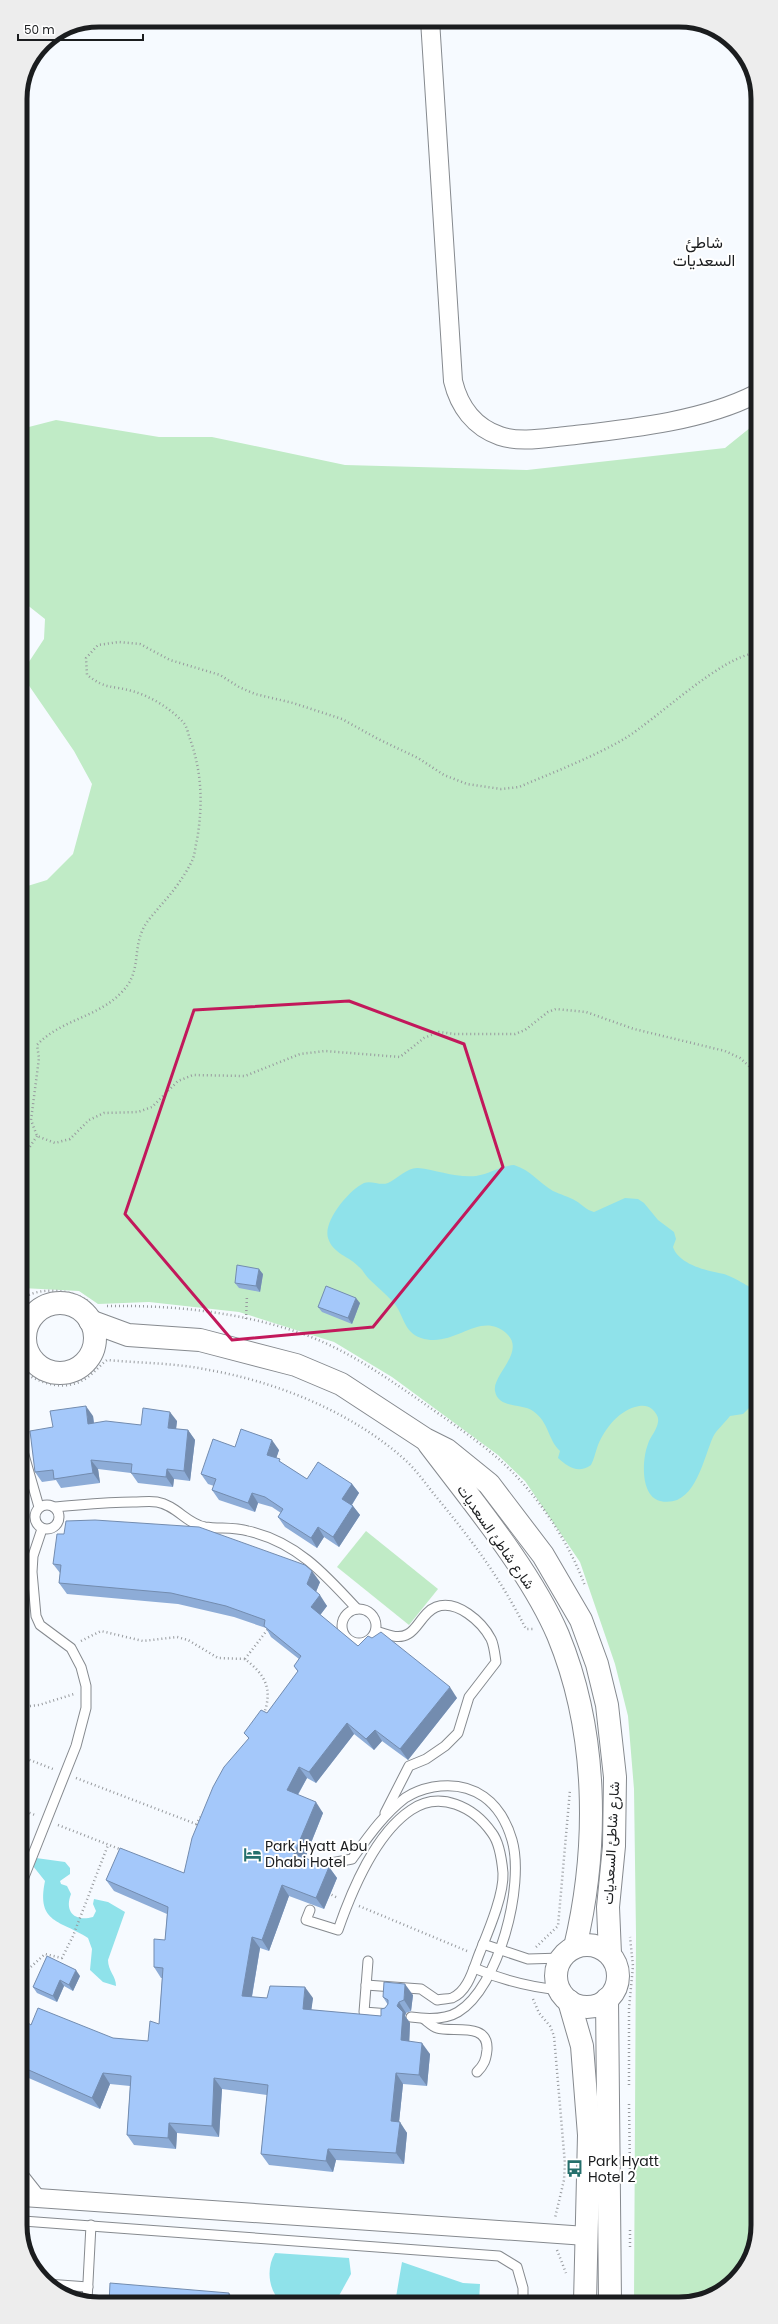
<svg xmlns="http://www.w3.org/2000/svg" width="778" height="2324" font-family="Poppins,Vazirmatn,sans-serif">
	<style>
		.green { fill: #c0ebc6 }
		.water { fill: #8fe2ea }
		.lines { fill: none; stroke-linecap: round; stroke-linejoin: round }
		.lane-casing { stroke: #868a8f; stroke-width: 11 }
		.street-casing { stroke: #868a8f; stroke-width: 20 }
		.secondary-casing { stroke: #868a8f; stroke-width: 24 }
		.path { stroke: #979a9e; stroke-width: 2.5; stroke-dasharray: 1 3; stroke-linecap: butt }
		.lane { stroke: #fff; stroke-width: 9 }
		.street { stroke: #fff; stroke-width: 18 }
		.secondary { stroke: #fff; stroke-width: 22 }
		.wall { fill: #8dacd7 }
		.shaded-wall { fill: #738caf }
		.building { fill: #a4c8fa; stroke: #738caf }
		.marked { fill: none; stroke: #c2185b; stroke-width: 3; stroke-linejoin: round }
		.labels { text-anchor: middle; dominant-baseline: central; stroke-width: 4; stroke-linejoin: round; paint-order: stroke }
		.street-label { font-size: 14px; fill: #1b1d1f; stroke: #fff }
		.poi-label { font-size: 14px; fill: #1b1d1f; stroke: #fff; text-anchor: start }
		.quarter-label { font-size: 16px; fill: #1b1d1f; stroke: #fff }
		.rim { fill: none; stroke: #1b1d1f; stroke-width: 5 }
	</style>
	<rect width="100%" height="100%" fill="#f6faff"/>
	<!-- green -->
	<g class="green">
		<polygon points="56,420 159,437 212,437 345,465 527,470 725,448 756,423 758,2225 741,2273 699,2301 634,2302 636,1935 634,1789 628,1716 615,1664 580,1562 525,1481 498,1455 392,1377 334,1342 239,1312 149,1302 98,1304 79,1291 22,1288 21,888 47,880 73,854 92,784 74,751 21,674 44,639 45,619 21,600 21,429"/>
		<polygon points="366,1531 438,1589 409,1625 337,1567"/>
	</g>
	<!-- water -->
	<g class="water">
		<path d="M 514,1165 C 532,1171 538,1182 553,1191 C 561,1195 568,1196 576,1201 C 583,1205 586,1210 594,1212 L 625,1198 L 638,1199 L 644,1203 L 658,1220 L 674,1232 L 676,1239 L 673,1247 C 679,1265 708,1271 724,1274 C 731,1276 751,1287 757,1292 L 757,1405 L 750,1407 L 743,1414 L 730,1416 C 725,1423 717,1429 713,1437 C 703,1459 695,1509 660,1501 C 640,1496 642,1459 648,1444 C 650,1437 657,1430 658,1422 C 659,1417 656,1413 652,1409 C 647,1405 642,1405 635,1407 C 617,1412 603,1431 597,1448 C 595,1454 594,1459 591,1465 C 578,1474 568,1467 558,1458 L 560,1451 C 548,1440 549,1422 533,1411 C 522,1403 498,1409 495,1391 C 492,1375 527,1351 506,1333 C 479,1310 455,1349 421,1338 C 403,1332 404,1314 393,1302 C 386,1294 377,1287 369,1279 C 365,1275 363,1270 359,1267 C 349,1256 333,1254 328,1238 C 323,1221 349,1190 364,1183 C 371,1180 380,1186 388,1183 C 397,1179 408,1167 418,1168 C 437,1170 456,1178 476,1176 C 489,1174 501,1166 514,1165 Z"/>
		<path d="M 36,1858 L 65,1862 L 70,1868 L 70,1874 L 60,1881 L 61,1884 L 67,1886 L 71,1894 C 64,1912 75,1922 93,1917 L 96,1911 L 93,1904 L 94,1899 L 108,1902 L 125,1912 L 108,1960 C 108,1971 116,1976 116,1986 L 103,1982 L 90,1970 L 92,1949 L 88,1938 C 61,1920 36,1924 45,1881 L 33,1866 Z"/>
		<path d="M 275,2253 L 349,2258 L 351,2274 L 335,2303 L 282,2303 C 268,2291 266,2268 275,2253 Z"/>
		<polygon points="402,2262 463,2283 480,2284 479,2302 395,2303"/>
	</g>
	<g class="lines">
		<defs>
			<g id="lane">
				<polyline points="22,1364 31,1358"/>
				<polyline points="22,1448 39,1507"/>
				<circle cx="47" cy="1517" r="12"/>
				<path d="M 54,1507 C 81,1505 107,1502 133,1502 C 141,1502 150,1501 157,1502 C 176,1505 187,1524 205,1527 C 219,1529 234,1527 248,1531 C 296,1542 324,1573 357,1609"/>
				<circle cx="359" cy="1626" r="17"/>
				<path d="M 376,1631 C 386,1634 398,1640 408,1634 C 418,1629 423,1612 436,1607 C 457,1599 482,1622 491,1639 C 494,1645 495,1655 496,1662 L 469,1697 L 458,1733 L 445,1746 L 426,1759 L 409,1766 L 385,1813"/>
				<path d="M 326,1864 L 352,1859 C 368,1837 383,1815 405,1798 C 414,1792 423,1789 433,1787 C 474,1780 501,1802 512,1840 C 525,1885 499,1987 458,2012 C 445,2020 425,2019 411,2017"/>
				<polyline points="22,1882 76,1746 86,1708 86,1686 81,1667 71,1648 40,1625 36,1616 32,1572 33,1556 42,1529"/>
				<path d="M 310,1910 L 306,1920 L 338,1930 C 352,1890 375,1834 411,1810 C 440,1790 474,1807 492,1833 C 499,1842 502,1862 503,1873 C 504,1895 488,1932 480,1952 C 474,1966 469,1991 452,1998 C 448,1999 442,1999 437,2000 L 421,1989 L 366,1985"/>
				<polyline points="483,1944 528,1959 562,1958"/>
				<polyline points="368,1961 364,2012 390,2014"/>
				<path d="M 474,1968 C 502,1980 529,1987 560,1990"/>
				<path d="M 424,2019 C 428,2022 433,2027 437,2028 C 452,2033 489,2021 487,2050 C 486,2060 484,2065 477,2072"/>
				<polyline points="23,2174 42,2198"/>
				<polyline points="23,2221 499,2256 517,2267 523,2288 523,2302"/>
				<polyline points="47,2284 88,2287"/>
				<polyline points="87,2301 91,2225"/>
			</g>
			<g id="street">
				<path d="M 430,20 L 453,381 C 459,406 474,427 500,436 C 520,443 545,438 566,436 C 627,429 701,422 756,394"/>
				<polyline points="23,2197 586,2236"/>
			</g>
			<g id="secondary">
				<circle cx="60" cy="1338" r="35"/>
				<polyline points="90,1321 128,1335 200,1340 296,1365 341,1384 425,1439 447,1450 489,1484 543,1555 581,1620 597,1664 607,1705 615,1777 614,1846 608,1907 610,1954"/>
				<path d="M 429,1444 C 472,1501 530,1570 558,1635 C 598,1732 599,1846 575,1947"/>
				<circle cx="587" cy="1976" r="31"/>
				<polyline points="607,1999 610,2302"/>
				<polyline points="569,2001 582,2046 589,2135 585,2302"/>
			</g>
		</defs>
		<!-- lane casing -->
		<use href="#lane" class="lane-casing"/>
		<!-- street casing -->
		<use href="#street" class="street-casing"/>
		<!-- secondary casing -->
		<use href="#secondary" class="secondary-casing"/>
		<!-- path -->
		<g class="path">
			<path d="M 756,653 C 720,657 657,719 624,739 C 591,758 554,772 519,787 L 501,789 L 467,784 L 444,775 L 418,758 L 378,739 L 342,719 L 293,703 L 255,694 L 239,687 L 220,675 L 170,660 L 140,644 L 119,642 L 98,645 L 86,658 L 87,675 C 107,690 111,685 132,691 C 150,696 170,708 183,722 C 187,726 188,734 190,739 C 202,772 203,805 197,840 C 195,847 195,855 192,861 C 184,877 173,892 161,905 C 155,913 147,920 143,929 C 132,953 142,972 121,993 C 98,1017 60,1020 37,1045 L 39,1058 L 31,1120 L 37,1136 L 55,1143 L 70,1139 L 89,1120 L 104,1113 L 138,1112 L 152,1107 L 178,1081 L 193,1075 L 245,1076 L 300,1054 L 325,1051 L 400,1057 L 424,1038 L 439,1032 L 455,1034 L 515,1034 L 525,1030 L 548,1012 L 556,1009 L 586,1012 L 634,1029 L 725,1051 L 740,1058 L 751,1068 L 757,1078"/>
			<polyline points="21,1160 37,1136"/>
			<path d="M 22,1299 C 39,1286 72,1289 89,1302"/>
			<polyline points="22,1302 32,1317"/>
			<path d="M 107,1306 C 173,1305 241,1312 303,1334 C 345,1349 383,1375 419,1400 C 446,1419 476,1439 501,1461 C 537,1494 568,1540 585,1586"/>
			<polyline points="246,1319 247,1295"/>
			<path d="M 28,1375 C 48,1386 68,1391 88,1377 C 95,1372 100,1365 107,1360 C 141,1363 176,1363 209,1370 C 277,1382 351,1412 403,1458 C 416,1469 427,1486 438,1499 C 474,1543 500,1578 526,1629 L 534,1629"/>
			<path d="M 81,1641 L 101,1631 L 143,1641 L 177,1637 L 188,1640 L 218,1658 L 245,1659 C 265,1675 273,1688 264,1714"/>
			<polyline points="245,1659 268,1629"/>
			<polyline points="22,1707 39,1705 74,1694"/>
			<polyline points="22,1757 53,1769"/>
			<polyline points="76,1778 196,1824 202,1815"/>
			<polyline points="22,1810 35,1815"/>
			<polyline points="58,1825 122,1850"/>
			<polyline points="328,1893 338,1898"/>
			<polyline points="359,1906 467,1951"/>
			<polyline points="536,1947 558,1926 570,1790"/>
			<polyline points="22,1975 45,1954 62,1958 73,1936 108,1845"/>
			<polyline points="533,1999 539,2013 550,2026 554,2036 565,2164 564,2180 555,2218"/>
			<polyline points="629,2085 629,2008 633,1966 630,1937"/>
			<polyline points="629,2104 630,2171"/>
			<polyline points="630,2230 630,2249"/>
			<polyline points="557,2250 566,2273"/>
		</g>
		<!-- lane -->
		<use href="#lane" class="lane"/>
		<!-- street -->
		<use href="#street" class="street"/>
		<!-- secondary -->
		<use href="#secondary" class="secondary"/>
	</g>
	<!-- wall -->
	<g class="wall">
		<polygon points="263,1274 260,1292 239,1288 235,1283"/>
		<polygon points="360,1303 352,1324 322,1312 318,1307"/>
		<polygon points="93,1416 94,1423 141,1425 177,1421 176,1429 188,1430 195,1440 190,1481 174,1479 173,1487 138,1483 131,1473 98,1469 100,1483 61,1488 56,1480 42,1482 35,1472 53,1427"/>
		<polygon points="235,1447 279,1450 276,1458 283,1464 307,1479 352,1484 359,1493 352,1505 360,1515 339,1547 324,1537 317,1548 285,1527 278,1517 281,1513 272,1507 258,1503 255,1512 219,1500 212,1490 214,1486 208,1484 201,1474"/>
		<polygon points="53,1564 320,1582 316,1592 327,1606 320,1615 358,1646 457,1698 408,1760 382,1741 374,1750 354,1734 316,1783 307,1778 298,1795 323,1813 305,1858 329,1867 337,1878 324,1909 289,1896 269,1951 260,1948 252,1997 267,1998 313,1998 311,2010 381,2016 388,2005 383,1997 413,1995 411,2011 406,2013 405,2016 410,2023 409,2041 430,2054 427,2086 403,2084 399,2122 407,2133 404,2164 336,2160 333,2172 269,2165 261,2154 267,2095 222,2089 219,2137 177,2133 176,2149 134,2145 127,2135 130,2086 110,2084 100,2109 24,2076 22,2073 22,2026 31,2025 113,2038 148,2041 159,2024 162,1978 161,1978 154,1967 165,1940 167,1914 114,1891 106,1880 184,1873 249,1739 244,1733 267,1713 298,1672 294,1666 299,1659 271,1637 266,1628 234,1617 178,1604 67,1594 59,1583 60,1573"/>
		<polygon points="80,1976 73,1991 64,1986 57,2002 37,1993 33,1987"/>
	</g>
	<!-- shaded-wall -->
	<g class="shaded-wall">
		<polygon points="259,1269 263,1274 260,1292 256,1286"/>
		<polygon points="356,1298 360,1303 352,1324 348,1318"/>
		<polygon points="86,1406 93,1416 95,1434 88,1424"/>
		<polygon points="170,1412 177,1421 175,1437 168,1428"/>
		<polygon points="188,1430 195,1440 190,1481 184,1471"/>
		<polygon points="272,1440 279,1450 274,1465 267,1455"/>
		<polygon points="91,1460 98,1469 100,1483 93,1473"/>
		<polygon points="167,1469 174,1479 173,1487 166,1477"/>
		<polygon points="352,1484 359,1493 349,1509 342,1499"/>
		<polygon points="252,1493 258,1503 255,1512 248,1503"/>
		<polygon points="353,1506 360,1515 339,1547 333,1537"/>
		<polygon points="318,1527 324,1537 317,1548 311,1538"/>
		<polygon points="312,1571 320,1582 315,1594 307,1584"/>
		<polygon points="320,1595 327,1606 318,1618 311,1607"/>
		<polygon points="450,1687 457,1698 408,1760 400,1749"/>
		<polygon points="347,1723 354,1734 316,1783 309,1772"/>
		<polygon points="375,1730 382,1741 374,1750 366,1739"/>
		<polygon points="299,1767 307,1778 294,1801 287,1790"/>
		<polygon points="316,1802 323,1813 302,1865 294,1854"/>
		<polygon points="329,1867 337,1878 324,1909 316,1898"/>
		<polygon points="282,1885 289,1896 269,1951 262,1940"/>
		<polygon points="252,1937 260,1948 250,2007 242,1996"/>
		<polygon points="76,1970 80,1976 73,1991 69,1985"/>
		<polygon points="60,1980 64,1986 57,2002 53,1996"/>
		<polygon points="405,1984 413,1995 411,2011 404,2000"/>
		<polygon points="305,1987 313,1998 310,2020 303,2009"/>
		<polygon points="399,2002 406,2013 405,2016 410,2023 409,2050 401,2040 397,2006"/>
		<polygon points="422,2043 430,2054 427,2086 419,2075"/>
		<polygon points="103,2073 110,2084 100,2109 92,2098"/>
		<polygon points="396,2073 403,2084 398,2132 391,2121"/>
		<polygon points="214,2078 222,2089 219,2137 212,2126"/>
		<polygon points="22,2088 26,2094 25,2112 22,2109"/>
		<polygon points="400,2122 407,2133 404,2164 396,2153"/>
		<polygon points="169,2123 177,2133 176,2149 168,2138"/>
		<polygon points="328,2149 336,2160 333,2172 326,2161"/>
		<polygon points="229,2293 236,2303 229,2303"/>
	</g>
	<!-- building -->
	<g class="building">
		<polygon points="237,1265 259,1269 256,1286 235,1283"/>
		<polygon points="326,1286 356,1298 348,1318 318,1307"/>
		<polygon points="86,1406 88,1424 106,1421 141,1425 143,1408 170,1412 168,1428 188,1430 184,1471 167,1469 166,1477 131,1473 132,1464 91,1460 93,1473 54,1479 53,1470 35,1472 30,1431 53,1427 50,1411"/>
		<polygon points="241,1429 272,1440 267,1455 280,1459 279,1461 307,1479 318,1462 352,1484 342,1499 353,1506 333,1537 318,1527 311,1538 278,1517 283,1509 265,1497 252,1493 248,1503 212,1490 216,1479 201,1474 213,1439 235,1447"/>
		<polygon points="95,1520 199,1527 305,1565 312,1571 307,1584 320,1595 311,1607 358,1646 368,1636 372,1638 381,1632 450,1687 400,1749 375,1730 366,1739 347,1723 309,1772 299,1767 287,1790 316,1802 294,1854 329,1867 316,1898 282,1885 262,1940 252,1937 242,1996 267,1998 270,1986 305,1987 303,2009 381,2016 381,2009 385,2008 388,2004 388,2000 383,1997 384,1982 405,1984 404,2000 399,2002 397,2006 403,2012 401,2040 422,2043 419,2075 396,2073 391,2121 400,2122 396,2153 328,2149 326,2161 261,2154 268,2085 214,2078 212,2126 169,2123 168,2138 127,2135 131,2076 103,2073 92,2098 22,2067 22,2026 25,2021 31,2025 38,2008 113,2038 148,2041 150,2021 159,2024 163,1968 154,1967 154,1939 165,1940 168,1907 106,1880 120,1848 184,1873 192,1838 213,1787 224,1767 249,1738 244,1733 261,1710 267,1713 298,1671 294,1666 301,1656 264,1626 265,1620 226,1606 171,1593 59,1583 61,1565 53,1564 57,1534 64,1534 66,1521"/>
		<polygon points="47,1956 76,1970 69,1985 60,1980 53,1996 33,1987"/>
		<polygon points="110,2283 229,2293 229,2303 109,2304"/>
	</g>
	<!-- marked area -->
	<path class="marked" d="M 349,1001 L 464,1044 L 503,1167 L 373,1327 L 232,1340 L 125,1214 L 194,1010 Z"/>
	<!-- icons -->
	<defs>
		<symbol id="hotel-bare" viewBox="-9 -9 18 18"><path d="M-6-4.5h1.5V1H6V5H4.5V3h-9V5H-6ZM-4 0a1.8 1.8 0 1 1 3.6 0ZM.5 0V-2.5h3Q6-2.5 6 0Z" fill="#246f6c" stroke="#fff" stroke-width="2.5" paint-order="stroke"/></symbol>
		<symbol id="bus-bare" viewBox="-9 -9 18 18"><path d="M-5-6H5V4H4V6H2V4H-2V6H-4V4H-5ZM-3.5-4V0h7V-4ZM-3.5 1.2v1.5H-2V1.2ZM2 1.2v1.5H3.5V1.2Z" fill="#246f6c" stroke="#fff" stroke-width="2.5" paint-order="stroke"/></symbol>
	</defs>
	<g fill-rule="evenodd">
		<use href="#hotel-bare" x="240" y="1842" width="25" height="25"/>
		<use href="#bus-bare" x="562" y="2156" width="25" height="25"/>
	</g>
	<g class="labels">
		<!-- street labels -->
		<g class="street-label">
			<text transform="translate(496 1537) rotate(55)">شارع شاطئ السعديات</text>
			<text transform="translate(611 1843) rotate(-87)">شارع شاطئ السعديات</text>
		</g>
		<!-- poi labels -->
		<g class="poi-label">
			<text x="265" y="1846">Park Hyatt Abu<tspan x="265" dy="16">Dhabi Hotel</tspan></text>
			<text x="588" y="2161">Park Hyatt<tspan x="588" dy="16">Hotel 2</tspan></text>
		</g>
		<!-- quarter labels -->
		<g class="quarter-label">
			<text x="704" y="242">شاطئ<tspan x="704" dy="18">السعديات</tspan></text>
		</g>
	</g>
	<!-- crop -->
	<path d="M0 0H778V2324H0ZM99 27H679A72 72 0 0 1 751 99V2225A72 72 0 0 1 679 2297H99A72 72 0 0 1 27 2225V99A72 72 0 0 1 99 27Z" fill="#ededed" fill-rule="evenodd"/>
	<path class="rim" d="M99 27H679A72 72 0 0 1 751 99V2225A72 72 0 0 1 679 2297H99A72 72 0 0 1 27 2225V99A72 72 0 0 1 99 27Z"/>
	<!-- scale -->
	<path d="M18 34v6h125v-6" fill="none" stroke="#1b1d1f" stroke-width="2"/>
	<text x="24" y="34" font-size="12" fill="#1b1d1f" stroke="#ffffff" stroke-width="3" paint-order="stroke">50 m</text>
</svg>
